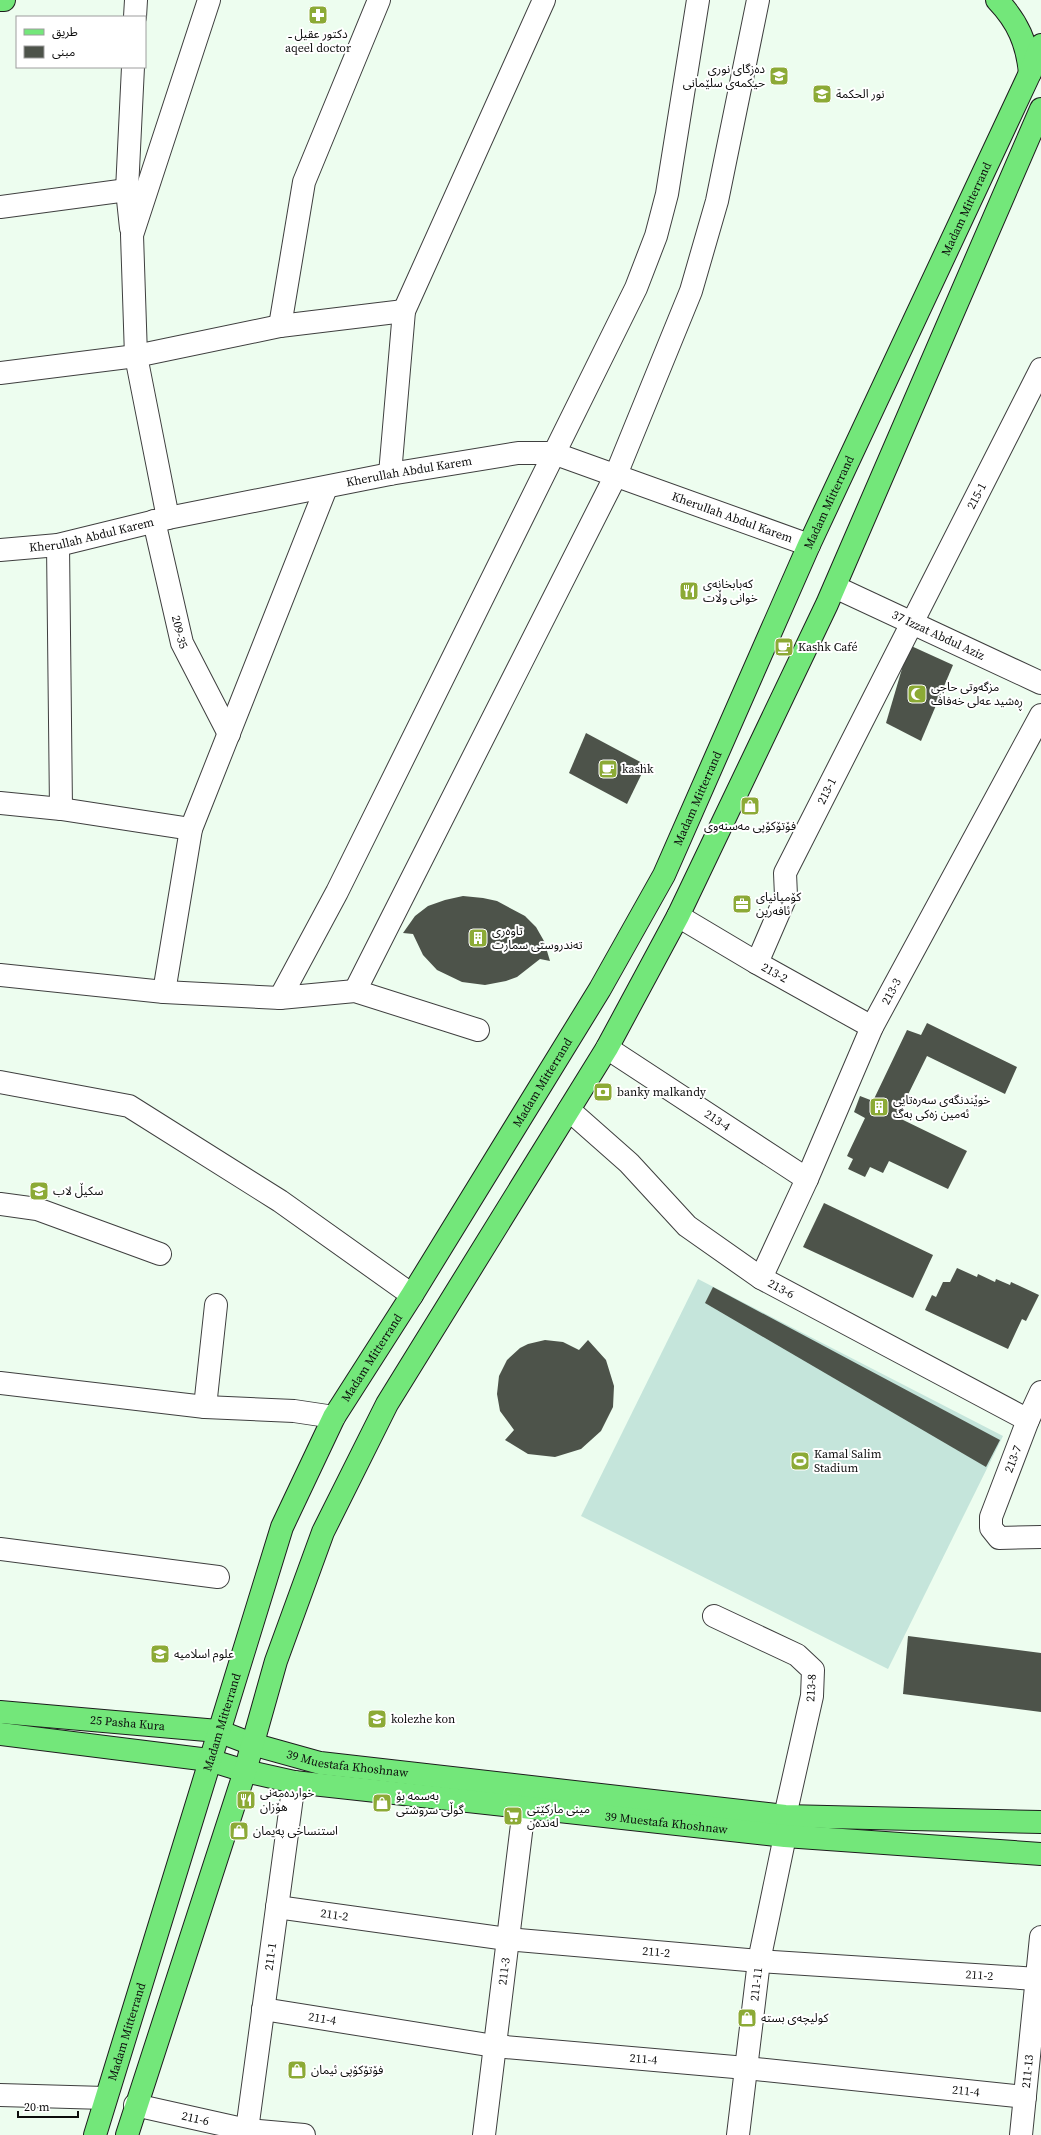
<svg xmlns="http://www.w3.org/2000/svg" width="1041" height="2135" font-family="'Source Serif 4','Noto Sans Arabic',serif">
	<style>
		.pitch { fill: #c5e5db }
		.building { fill: #4d534a }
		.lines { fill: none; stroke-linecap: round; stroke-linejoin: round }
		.minor-casing { stroke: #3f3f3f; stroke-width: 24 }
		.major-casing { stroke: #1d1d1d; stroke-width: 24 }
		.minor { stroke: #fff; stroke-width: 22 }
		.major { stroke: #73e77a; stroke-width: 22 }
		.labels { text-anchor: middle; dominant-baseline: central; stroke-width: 4; stroke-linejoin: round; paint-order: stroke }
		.poi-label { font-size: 12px; fill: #0c0c0c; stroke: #fff; text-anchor: start }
		.street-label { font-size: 12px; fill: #0c0c0c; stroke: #fff }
	</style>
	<rect width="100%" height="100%" fill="#edfdef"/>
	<!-- pitch -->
	<polygon class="pitch" points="698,1279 1003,1436 888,1669 581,1516"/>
	<!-- building -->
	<g class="building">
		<polygon points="909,645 953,665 921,741 886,723"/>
		<polygon points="586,733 646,765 627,804 569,773"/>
		<polygon points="463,896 483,898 497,901 525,916 536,927 544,941 550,961 540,959 517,977 506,981 485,985 462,982 437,970 423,955 413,934 403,933 415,916 428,906 445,900"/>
		<polygon points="927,1023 1017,1067 1005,1094 927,1056 897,1117 967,1151 948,1189 889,1161 883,1173 870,1167 865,1177 848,1169 853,1159 847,1156 865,1118 854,1112 860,1096 873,1101 907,1030 921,1035"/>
		<polygon points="824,1203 933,1255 913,1298 803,1247"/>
		<polygon points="957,1268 977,1277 978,1274 995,1282 996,1279 1010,1285 1011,1282 1039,1295 1026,1321 1022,1319 1008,1349 925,1310 932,1295 936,1297 943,1282 950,1282"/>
		<polygon points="713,1287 1000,1440 986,1467 705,1303"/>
		<polygon points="545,1340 563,1342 579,1350 588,1340 606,1360 614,1386 613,1407 601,1431 581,1449 555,1457 528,1454 505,1440 514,1430 500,1411 497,1394 499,1376 507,1360 520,1348 528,1344"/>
		<polygon points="908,1636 1041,1653 1041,1712 903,1694"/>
	</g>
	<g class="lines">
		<defs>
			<g id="minor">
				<polyline points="135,17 136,0"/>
				<polyline points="0,207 127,190"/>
				<polyline points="131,228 127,190 133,67"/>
				<polyline points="280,326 304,182 379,0"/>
				<polyline points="0,373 136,356 280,326 404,311"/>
				<polyline points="390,474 404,311 544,0"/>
				<polyline points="168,518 136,356 132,235 209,0"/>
				<path id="s1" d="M 154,521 L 182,643 L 229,734"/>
				<polyline points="58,545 61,809"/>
				<path id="s2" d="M 0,550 L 58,545 L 168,518 L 390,474 L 518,453 L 553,453 L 809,545"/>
				<path id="s3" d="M 835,587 L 1041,683"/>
				<polyline points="0,803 61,809 191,829"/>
				<path id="s4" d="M 678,916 L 757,963 L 872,1027"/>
				<path id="s5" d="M 757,963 L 786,896 L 785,873 L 1041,369"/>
				<polyline points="0,975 164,992 280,998 355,991 478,1030"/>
				<polyline points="355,991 615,477 691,291 717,201 758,0"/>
				<polyline points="164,992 191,829 326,488"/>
				<polyline points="280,998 337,892 636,288 656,236 667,194 698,0"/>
				<path id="s6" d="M 607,1048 L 807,1179"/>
				<polyline points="0,1082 129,1106 280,1201 412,1295"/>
				<path id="s7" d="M 569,1110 L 629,1163 L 687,1226 L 761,1278 L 1028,1420"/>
				<polyline points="0,1204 37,1209 160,1254"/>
				<path id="s8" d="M 761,1278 L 807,1179 L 872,1027 L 1041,715"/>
				<polyline points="0,1383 205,1407 294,1411 334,1417"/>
				<polyline points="1041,1392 1028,1420 991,1517 991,1528 999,1538 1041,1537"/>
				<polyline points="205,1407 216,1305"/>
				<polyline points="0,1549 218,1577"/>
				<polyline points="714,1616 797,1655 813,1670 812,1696 785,1816"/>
				<path id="s9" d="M 277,1907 L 507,1939 L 759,1961 L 1037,1979"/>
				<path id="s10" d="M 263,2009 L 494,2046 L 746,2068 L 1025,2097"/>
				<polyline points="0,2095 105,2098"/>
				<path id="s11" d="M 135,2105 L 247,2130 L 304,2135"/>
				<path id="s12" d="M 247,2130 L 294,1782"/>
				<path id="s13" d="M 484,2135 L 524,1808"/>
				<path id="s14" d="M 738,2135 L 759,1961 L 785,1836"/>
				<path id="s15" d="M 1021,2135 L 1041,1937"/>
			</g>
			<g id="major">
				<polyline points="0,0 4,0"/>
				<path d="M 997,0 C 1018,22 1027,43 1030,73"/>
				<path id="s16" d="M 0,1712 L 218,1731 L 252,1744 L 320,1763 L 785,1816 L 1041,1822"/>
				<path id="s17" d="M 0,1734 L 209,1760 L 245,1771 L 294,1782 L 785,1836 L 1041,1854"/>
				<path id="s18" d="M 95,2135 L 282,1527 L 334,1417 L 412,1295 L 600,989 L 664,875 L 809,545 L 1030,73 L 1041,45"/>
				<polyline points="127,2135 245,1771 276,1661 323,1532 387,1404 607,1048 678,916 827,604 1041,109"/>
			</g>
		</defs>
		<!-- minor casing -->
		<use href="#minor" class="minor-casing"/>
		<!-- major casing -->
		<use href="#major" class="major-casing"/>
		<!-- minor -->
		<use href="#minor" class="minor"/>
		<!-- major -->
		<use href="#major" class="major"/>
	</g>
	<!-- icons -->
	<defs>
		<symbol id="pharmacy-square" viewBox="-11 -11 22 22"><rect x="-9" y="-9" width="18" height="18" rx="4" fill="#8caa36" stroke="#fff"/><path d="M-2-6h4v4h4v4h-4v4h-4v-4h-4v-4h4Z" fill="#fff"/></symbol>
		<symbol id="school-square" viewBox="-11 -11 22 22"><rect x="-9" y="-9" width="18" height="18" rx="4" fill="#8caa36" stroke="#fff"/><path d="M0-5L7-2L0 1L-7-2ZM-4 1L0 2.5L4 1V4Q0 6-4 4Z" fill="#fff"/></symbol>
		<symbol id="restaurant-square" viewBox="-11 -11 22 22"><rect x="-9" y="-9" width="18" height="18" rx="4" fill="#8caa36" stroke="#fff"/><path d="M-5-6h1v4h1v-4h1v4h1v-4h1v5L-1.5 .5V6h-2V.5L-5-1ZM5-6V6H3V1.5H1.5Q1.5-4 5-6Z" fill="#fff"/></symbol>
		<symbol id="cafe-square" viewBox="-11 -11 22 22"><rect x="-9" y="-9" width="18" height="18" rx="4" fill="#8caa36" stroke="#fff"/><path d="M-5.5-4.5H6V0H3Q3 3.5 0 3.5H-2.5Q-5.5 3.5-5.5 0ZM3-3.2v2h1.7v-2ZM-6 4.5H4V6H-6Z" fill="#fff"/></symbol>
		<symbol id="mosque-square" viewBox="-11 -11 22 22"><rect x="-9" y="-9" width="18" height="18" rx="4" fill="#8caa36" stroke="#fff"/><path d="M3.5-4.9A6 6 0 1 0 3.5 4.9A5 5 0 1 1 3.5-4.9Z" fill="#fff"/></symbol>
		<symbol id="shop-square" viewBox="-11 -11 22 22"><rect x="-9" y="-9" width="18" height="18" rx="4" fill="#8caa36" stroke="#fff"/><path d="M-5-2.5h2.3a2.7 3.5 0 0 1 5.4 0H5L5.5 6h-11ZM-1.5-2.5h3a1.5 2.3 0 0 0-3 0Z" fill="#fff"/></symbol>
		<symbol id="office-square" viewBox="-11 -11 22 22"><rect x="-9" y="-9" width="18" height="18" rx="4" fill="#8caa36" stroke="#fff"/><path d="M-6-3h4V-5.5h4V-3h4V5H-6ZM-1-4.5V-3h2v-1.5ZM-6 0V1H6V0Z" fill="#fff"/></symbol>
		<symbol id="building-square" viewBox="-11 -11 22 22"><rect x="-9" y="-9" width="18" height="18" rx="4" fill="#8caa36" stroke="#fff"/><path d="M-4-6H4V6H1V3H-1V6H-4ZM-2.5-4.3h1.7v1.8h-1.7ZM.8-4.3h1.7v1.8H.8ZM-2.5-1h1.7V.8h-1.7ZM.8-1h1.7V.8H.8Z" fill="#fff"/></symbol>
		<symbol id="bank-square" viewBox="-11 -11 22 22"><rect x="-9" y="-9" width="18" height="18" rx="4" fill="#8caa36" stroke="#fff"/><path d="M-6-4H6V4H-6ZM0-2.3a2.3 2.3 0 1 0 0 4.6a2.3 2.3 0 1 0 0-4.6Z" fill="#fff"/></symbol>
		<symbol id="university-square" viewBox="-11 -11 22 22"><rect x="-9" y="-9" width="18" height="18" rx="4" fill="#8caa36" stroke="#fff"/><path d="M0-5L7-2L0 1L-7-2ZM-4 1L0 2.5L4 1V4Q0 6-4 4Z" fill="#fff"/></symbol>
		<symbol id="stadium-square" viewBox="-11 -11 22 22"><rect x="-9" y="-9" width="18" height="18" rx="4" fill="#8caa36" stroke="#fff"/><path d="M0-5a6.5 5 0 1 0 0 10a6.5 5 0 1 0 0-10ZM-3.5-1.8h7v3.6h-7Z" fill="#fff"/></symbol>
		<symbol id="supermarket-square" viewBox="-11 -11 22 22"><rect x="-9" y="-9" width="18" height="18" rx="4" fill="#8caa36" stroke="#fff"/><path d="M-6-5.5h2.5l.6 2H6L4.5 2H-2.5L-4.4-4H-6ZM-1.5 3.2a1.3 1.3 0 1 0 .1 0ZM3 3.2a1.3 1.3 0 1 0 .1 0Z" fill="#fff"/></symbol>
	</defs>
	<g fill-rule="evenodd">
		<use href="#pharmacy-square" x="307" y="4" width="22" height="22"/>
		<use href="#school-square" x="768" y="65" width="22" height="22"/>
		<use href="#school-square" x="811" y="83" width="22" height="22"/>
		<use href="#restaurant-square" x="678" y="580" width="22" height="22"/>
		<use href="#cafe-square" x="773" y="636" width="22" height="22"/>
		<use href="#mosque-square" x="906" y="683" width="22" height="22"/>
		<use href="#cafe-square" x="597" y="758" width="22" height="22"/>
		<use href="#shop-square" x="739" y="795" width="22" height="22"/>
		<use href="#office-square" x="731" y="893" width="22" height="22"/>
		<use href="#building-square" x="467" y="927" width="22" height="22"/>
		<use href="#bank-square" x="592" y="1081" width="22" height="22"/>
		<use href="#building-square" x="868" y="1096" width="22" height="22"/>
		<use href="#university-square" x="28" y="1180" width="22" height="22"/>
		<use href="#stadium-square" x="789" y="1450" width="22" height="22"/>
		<use href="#university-square" x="149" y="1643" width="22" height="22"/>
		<use href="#university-square" x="366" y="1708" width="22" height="22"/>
		<use href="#restaurant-square" x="235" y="1789" width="22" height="22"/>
		<use href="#shop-square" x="371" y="1792" width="22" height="22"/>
		<use href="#supermarket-square" x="502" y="1805" width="22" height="22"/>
		<use href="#shop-square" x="228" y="1820" width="22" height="22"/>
		<use href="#shop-square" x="736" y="2007" width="22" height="22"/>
		<use href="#shop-square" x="286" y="2059" width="22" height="22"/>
	</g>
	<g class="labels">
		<!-- poi labels -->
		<g class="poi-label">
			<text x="318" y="34" text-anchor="middle">دكتور عقيل ـ<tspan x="318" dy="14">aqeel doctor</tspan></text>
			<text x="765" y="69" text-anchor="end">دەزگای نوری<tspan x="765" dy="14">حیکمەی سلێمانی</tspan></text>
			<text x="836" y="94">نور الحكمة</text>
			<text x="703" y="584">کەبابخانەی<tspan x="703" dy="14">خوانی وڵات</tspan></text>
			<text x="798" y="647">Kashk Café</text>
			<text x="931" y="687">مزگەوتی حاجی<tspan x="931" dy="14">ڕەشید عەلی خەفاف</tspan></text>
			<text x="622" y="769">kashk</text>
			<text x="750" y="826" text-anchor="middle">فۆتۆکۆپی مەسنەوی</text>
			<text x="756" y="897">کۆمپانیای<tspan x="756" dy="14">ئافەرین</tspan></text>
			<text x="492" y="931">تاوەری<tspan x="492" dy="14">تەندروستی سمارت</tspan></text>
			<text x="617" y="1092">banky malkandy</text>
			<text x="893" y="1100">خوێندنگەی سەرەتایی<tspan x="893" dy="14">ئەمین زەکی بەگ</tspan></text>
			<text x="53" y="1191">سكیڵ لاب</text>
			<text x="814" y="1454">Kamal Salim<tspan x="814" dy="14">Stadium</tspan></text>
			<text x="174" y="1654">علوم اسلاميه</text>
			<text x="391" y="1719">kolezhe kon</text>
			<text x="260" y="1793">خواردە‌مە‌نی<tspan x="260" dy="14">ھۆزان</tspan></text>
			<text x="396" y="1796">بە‌سمە‌ بۆ<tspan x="396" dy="14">گوڵی سروشتی</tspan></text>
			<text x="527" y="1809">مینی ماركێتی<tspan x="527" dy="14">لە‌ندە‌ن</tspan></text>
			<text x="253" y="1831">استنساخی پە‌یمان</text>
			<text x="761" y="2018">كولیچە‌ی بستە</text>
			<text x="311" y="2070">فۆتۆکۆپی ئیمان</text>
		</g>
		<!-- street labels -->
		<g class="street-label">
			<text stroke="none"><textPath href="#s18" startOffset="2124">Madam Mitterrand</textPath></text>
			<text stroke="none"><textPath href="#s2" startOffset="417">Kherullah Abdul Karem</textPath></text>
			<text stroke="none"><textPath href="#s5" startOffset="519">215-1</textPath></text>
			<text stroke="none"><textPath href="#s18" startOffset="1800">Madam Mitterrand</textPath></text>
			<text stroke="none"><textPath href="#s2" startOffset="753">Kherullah Abdul Karem</textPath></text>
			<text stroke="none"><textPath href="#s2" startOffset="93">Kherullah Abdul Karem</textPath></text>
			<text stroke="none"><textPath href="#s1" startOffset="114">209-35</textPath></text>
			<text stroke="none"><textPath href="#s3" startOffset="114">37 Izzat Abdul Aziz</textPath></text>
			<text stroke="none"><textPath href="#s5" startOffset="188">213-1</textPath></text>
			<text stroke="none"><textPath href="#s18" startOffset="1476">Madam Mitterrand</textPath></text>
			<text stroke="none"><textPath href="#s4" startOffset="112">213-2</textPath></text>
			<text stroke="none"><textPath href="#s8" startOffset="315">213-3</textPath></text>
			<text stroke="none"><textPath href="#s18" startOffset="1152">Madam Mitterrand</textPath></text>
			<text stroke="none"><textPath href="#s6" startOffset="132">213-4</textPath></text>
			<text stroke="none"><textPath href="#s7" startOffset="279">213-6</textPath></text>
			<text stroke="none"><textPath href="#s18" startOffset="828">Madam Mitterrand</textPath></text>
			<text transform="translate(1013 1459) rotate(-69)">213-7</text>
			<text transform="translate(811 1688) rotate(-87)">213-8</text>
			<text stroke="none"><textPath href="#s18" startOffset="432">Madam Mitterrand</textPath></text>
			<text stroke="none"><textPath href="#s16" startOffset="128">25 Pasha Kura</textPath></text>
			<text stroke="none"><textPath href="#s16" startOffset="353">39 Muestafa Khoshnaw</textPath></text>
			<text stroke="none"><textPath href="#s17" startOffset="673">39 Muestafa Khoshnaw</textPath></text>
			<text stroke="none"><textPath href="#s9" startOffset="58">211-2</textPath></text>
			<text stroke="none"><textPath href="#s9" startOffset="382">211-2</textPath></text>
			<text stroke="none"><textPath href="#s12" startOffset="175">211-1</textPath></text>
			<text stroke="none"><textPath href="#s13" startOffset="165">211-3</textPath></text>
			<text stroke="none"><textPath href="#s9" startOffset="706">211-2</textPath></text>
			<text stroke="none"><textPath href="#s14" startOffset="152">211-11</textPath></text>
			<text stroke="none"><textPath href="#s10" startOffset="60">211-4</textPath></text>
			<text stroke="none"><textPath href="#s18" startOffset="108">Madam Mitterrand</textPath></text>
			<text stroke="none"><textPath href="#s10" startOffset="384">211-4</textPath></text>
			<text stroke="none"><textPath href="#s15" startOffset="64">211-13</textPath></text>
			<text stroke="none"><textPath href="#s10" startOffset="708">211-4</textPath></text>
			<text stroke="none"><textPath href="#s11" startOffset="62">211-6</textPath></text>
		</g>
	</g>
	<!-- legend -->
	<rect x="16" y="16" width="130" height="52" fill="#ffffff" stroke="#9e9e9e"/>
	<rect x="24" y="29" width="20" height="6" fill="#73e77a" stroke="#9e9e9e"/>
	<text x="52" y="36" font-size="12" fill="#0c0c0c">طريق</text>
	<rect x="24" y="46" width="20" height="12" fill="#4d534a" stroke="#9e9e9e"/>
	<text x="52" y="56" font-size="12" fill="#0c0c0c">مبنى</text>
	<!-- scale -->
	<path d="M18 2111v6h60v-6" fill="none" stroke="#0c0c0c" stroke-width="2"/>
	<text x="24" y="2111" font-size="12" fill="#0c0c0c" stroke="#ffffff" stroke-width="3" paint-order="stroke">20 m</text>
</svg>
